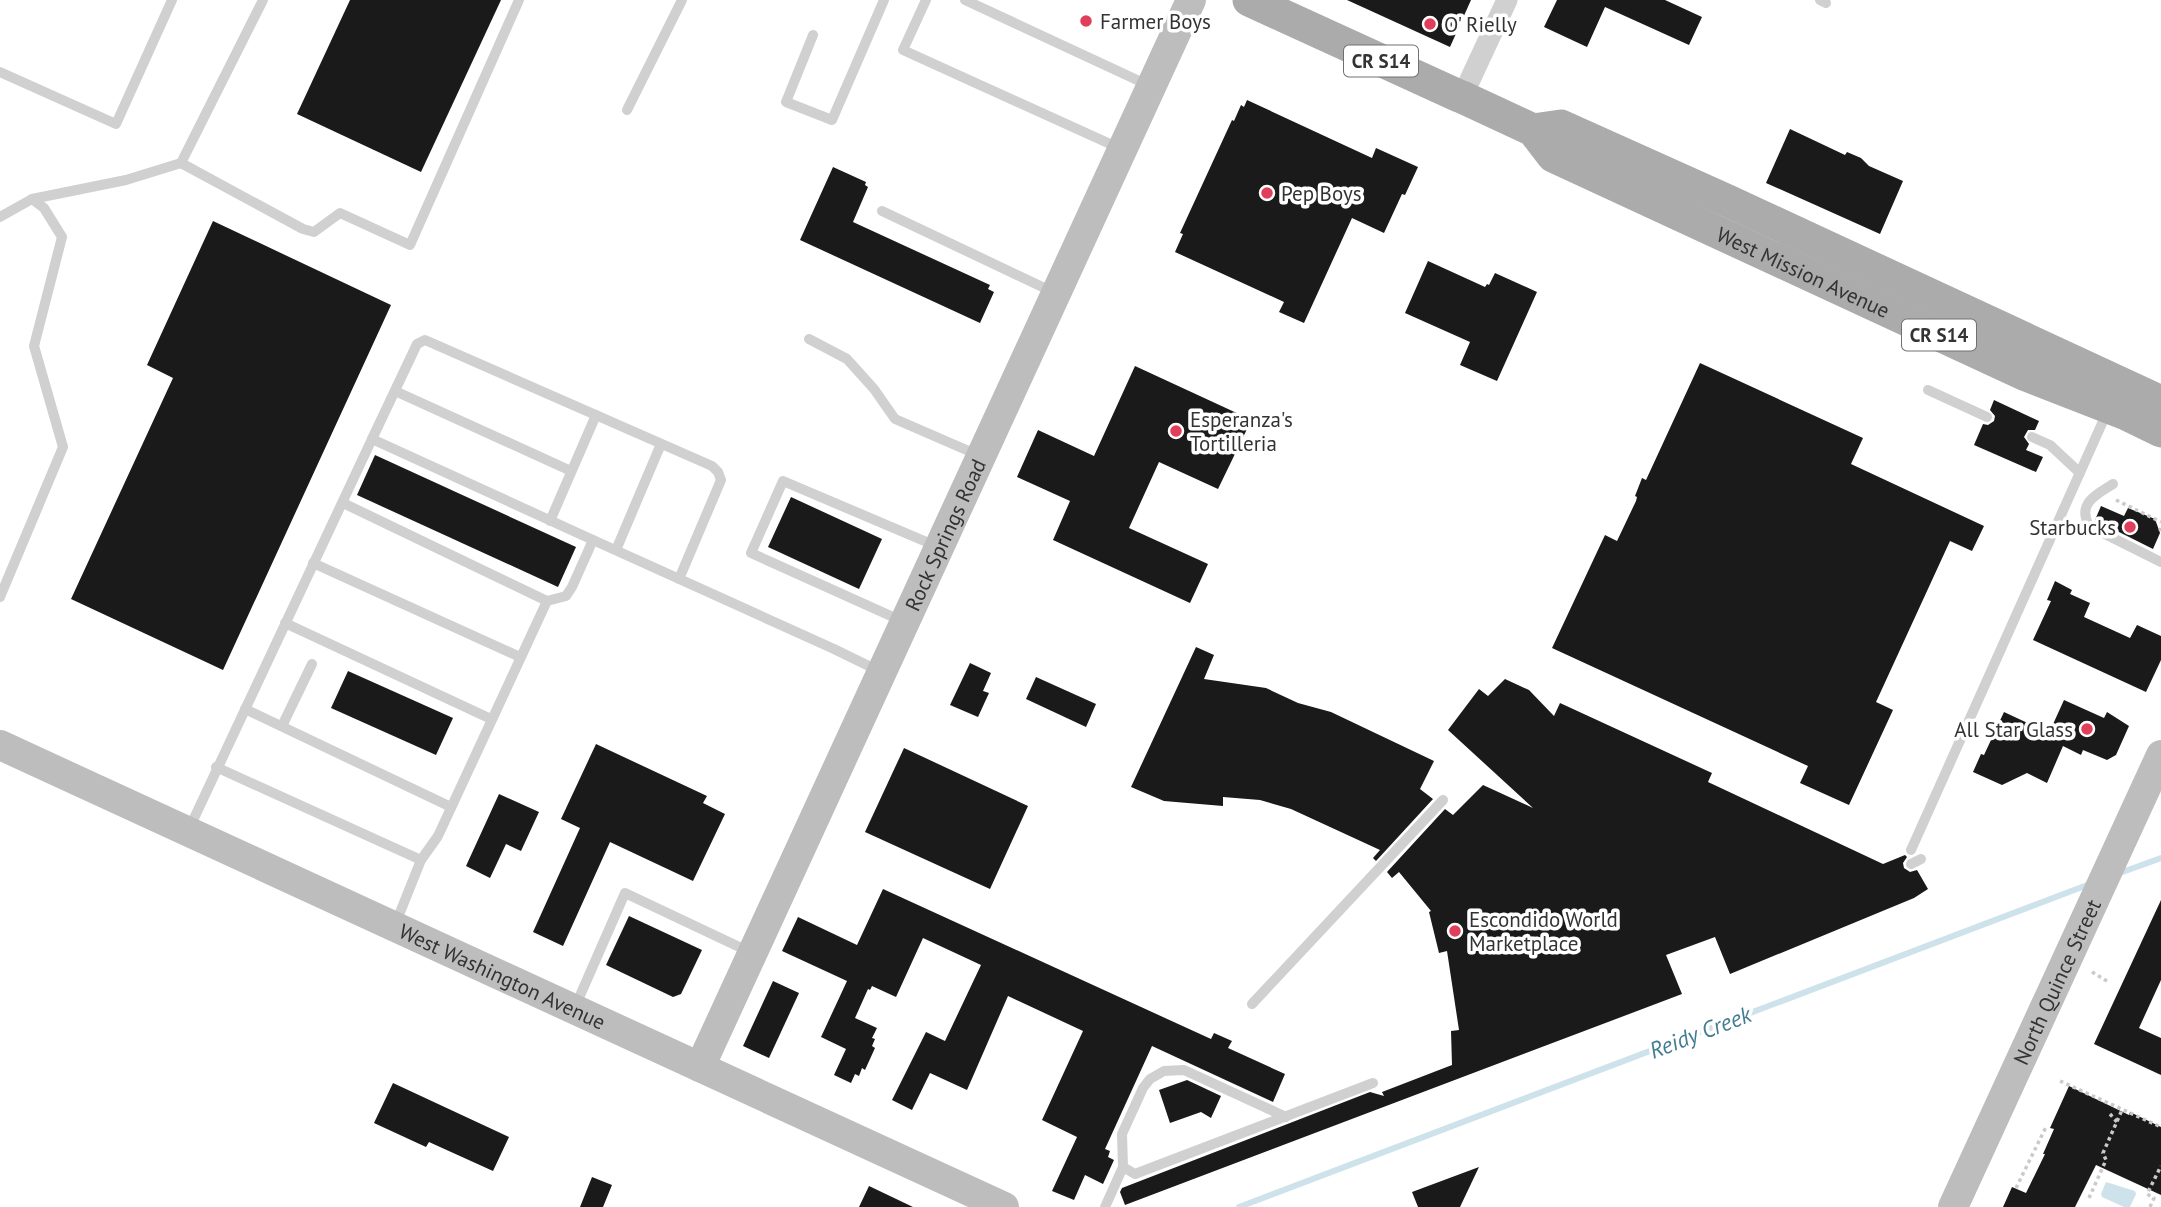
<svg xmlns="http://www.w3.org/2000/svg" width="2161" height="1207" font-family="'PT Sans',sans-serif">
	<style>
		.water { fill: #cde2eb }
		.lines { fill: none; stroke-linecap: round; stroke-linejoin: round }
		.stream { stroke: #cde2eb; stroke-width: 6 }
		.building { fill: #1a1a1a }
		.path { stroke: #cacaca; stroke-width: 3.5; stroke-dasharray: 3.5 3.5; stroke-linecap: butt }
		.lane { stroke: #d0d0d0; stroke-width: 10 }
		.street { stroke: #d0d0d0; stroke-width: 21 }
		.secondary { stroke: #bdbdbd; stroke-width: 30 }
		.primary { stroke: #ababab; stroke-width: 33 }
		.poi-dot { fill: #df3f5b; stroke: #fff; stroke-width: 2.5 }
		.labels { text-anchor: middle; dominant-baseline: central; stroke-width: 7; stroke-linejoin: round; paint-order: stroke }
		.shield { fill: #fff; stroke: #707070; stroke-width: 2 }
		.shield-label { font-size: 19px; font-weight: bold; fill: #333 }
		.poi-label { font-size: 21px; fill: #333; stroke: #fff; text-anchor: start }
		.street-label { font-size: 21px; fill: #333; stroke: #fff }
		.water-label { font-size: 23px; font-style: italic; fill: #427c93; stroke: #fff }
	</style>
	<rect width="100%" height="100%" fill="#fff"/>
	<!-- water -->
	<polygon class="water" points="2106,1182 2135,1191 2136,1194 2130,1207 2124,1207 2102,1197 2101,1194"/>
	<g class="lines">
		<!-- stream -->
		<g class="stream">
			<polyline points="2117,874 2161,858"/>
			<polyline points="1239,1207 2090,884"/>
		</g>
	</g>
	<!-- building -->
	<g class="building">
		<polygon points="350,0 501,0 421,172 297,114"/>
		<polygon points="1347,0 1471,0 1450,47"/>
		<polygon points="1557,0 1665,0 1702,17 1689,45 1605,7 1587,47 1544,27"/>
		<polygon points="1247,100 1372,158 1376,148 1418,167 1405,195 1402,194 1384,233 1352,218 1304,323 1279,312 1284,302 1175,252 1183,234 1180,233 1232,120 1234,121 1241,105 1244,107"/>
		<polygon points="1790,129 1845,155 1847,152 1861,158 1869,166 1903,181 1880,234 1766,183"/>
		<polygon points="833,167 866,182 865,185 868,187 853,222 990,285 988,289 994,292 980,323 800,240"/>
		<polygon points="213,221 391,305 223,670 71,599 173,378 147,365"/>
		<polygon points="1428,261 1485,287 1487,284 1489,285 1495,273 1537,292 1497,381 1460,365 1470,342 1405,313"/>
		<polygon points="1700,363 1863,438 1851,464 1984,526 1972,551 1950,541 1876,702 1893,710 1849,805 1800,783 1808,766 1552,648 1605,535 1617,541 1636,501 1637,497 1635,496 1642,478 1646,480"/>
		<polygon points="1135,366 1241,415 1237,422 1248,427 1218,489 1159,462 1129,528 1208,564 1190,603 1053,540 1070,501 1017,477 1038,430 1094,456"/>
		<polygon points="1994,400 2039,421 2035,430 2028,430 2024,437 2029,444 2026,450 2043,457 2036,472 1974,445 1983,424 1988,425 1994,421 1995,416 1990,410"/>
		<polygon points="375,455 576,547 558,587 357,495"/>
		<polygon points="791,497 882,539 859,589 768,547"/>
		<polygon points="2101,506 2124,516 2128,508 2155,519 2160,533 2153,549 2095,520"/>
		<polygon points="2055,581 2072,590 2070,594 2090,603 2084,617 2130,638 2137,625 2161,636 2161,660 2146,692 2033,640 2051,601 2047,600"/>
		<polygon points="1196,647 1214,655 1204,679 1266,688 1298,703 1331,712 1434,761 1420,789 1433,799 1376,861 1373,858 1380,850 1291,809 1260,800 1223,797 1223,806 1164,801 1131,787"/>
		<polygon points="970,663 991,673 983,691 989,693 978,717 950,705"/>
		<polygon points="348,671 453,718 436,755 331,708"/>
		<polygon points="1036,677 1096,704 1086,727 1026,699"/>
		<polygon points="1505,679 1529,690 1554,716 1560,703 1712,773 1708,782 1883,864 1905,855 1907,857 1903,863 1904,868 1910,872 1917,870 1928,889 1914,898 1730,974 1715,937 1666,955 1682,994 1125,1205 1120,1192 1122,1188 1370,1092 1384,1096 1382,1092 1452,1065 1451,1031 1459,1030 1447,951 1439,953 1429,912 1431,911 1399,872 1392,878 1387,872 1445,809 1453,815 1483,785 1533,808 1448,730 1479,689 1488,696"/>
		<polygon points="2064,700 2104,718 2107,712 2129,726 2116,755 2107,760 2083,750 2081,755 2063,746 2047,783 2027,773 2002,785 1973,772 1981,754 1984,755 2004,712 2049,733"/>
		<polygon points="596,744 707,796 703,803 725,814 693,881 610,842 563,946 533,932 580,828 561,819"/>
		<polygon points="904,748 1028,806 990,889 865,832"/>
		<polygon points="499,794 539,812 521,851 506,844 490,878 466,866"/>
		<polygon points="883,889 1211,1039 1214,1033 1232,1041 1228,1048 1285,1074 1273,1102 1152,1046 1105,1149 1110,1151 1108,1157 1114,1160 1103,1184 1085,1175 1074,1200 1052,1191 1077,1137 1042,1120 1083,1031 1008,996 967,1090 930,1073 912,1110 892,1100 926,1032 945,1041 981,965 923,938 896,997 872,986 870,990 868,989 855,1018 877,1028 872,1038 875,1039 872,1046 875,1048 865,1070 862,1068 859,1076 855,1074 851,1083 834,1075 846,1049 821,1037 847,981 782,951 798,917 857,945"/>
		<polygon points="2161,900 2161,980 2139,1028 2161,1038 2161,1075 2094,1044"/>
		<polygon points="629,916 702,950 681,994 673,997 606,965"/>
		<polygon points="773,981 799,993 769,1058 743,1046"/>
		<polygon points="1187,1080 1221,1096 1211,1118 1201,1112 1170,1123 1159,1090"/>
		<polygon points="393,1083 509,1137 493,1171 429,1142 426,1147 374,1123"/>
		<polygon points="2069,1086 2129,1115 2130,1112 2161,1127 2161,1195 2096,1165 2075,1207 2003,1207 2012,1187 2026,1193 2045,1154 2043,1154 2054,1129 2050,1128"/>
		<polygon points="1479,1167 1460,1207 1418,1207 1412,1192"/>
		<polygon points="592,1177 612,1185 603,1207 580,1207"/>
		<polygon points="869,1186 913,1207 859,1207"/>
	</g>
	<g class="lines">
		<!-- path -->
		<g class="path">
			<polyline points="2116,500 2161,522"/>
			<polyline points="2160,531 2161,528"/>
			<polyline points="2092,972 2107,981"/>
			<polyline points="2060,1081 2161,1127"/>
			<polyline points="2110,1114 2117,1122"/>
			<polyline points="2016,1188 2046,1127"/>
			<polyline points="2089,1198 2106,1160 2103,1153 2122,1110"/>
			<polyline points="2150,1207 2154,1198 2147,1194 2161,1166"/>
		</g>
		<!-- lane -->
		<g class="lane">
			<polyline points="926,0 903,50 1119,148"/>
			<polyline points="965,0 1150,86"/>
			<polyline points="1820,0 1826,3"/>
			<polyline points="813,35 786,102 832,120 884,0"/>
			<polyline points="0,72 116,124 172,0"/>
			<polyline points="627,110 682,0"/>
			<polyline points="181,163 303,229 314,232 340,213 410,245 519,0"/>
			<polyline points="32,199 126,180 181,163 263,0"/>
			<polyline points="882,211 1053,292"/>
			<polyline points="0,217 32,199 44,208 62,237 34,346 63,447 0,597"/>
			<polyline points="809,339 847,359 874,389 895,419 978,455"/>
			<polyline points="1928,390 1987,417"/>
			<polyline points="395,391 571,471"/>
			<polyline points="2032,437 2050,445 2080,473"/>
			<polyline points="372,439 417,344 425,340 712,466 718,472 721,480 679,579"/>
			<path d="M 2113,484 C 2096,495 2077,503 2089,526 L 2161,562"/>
			<polyline points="343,503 547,601"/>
			<polyline points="550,521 596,415"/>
			<polyline points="593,540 834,649 879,671"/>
			<polyline points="616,550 661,444"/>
			<polyline points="313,563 520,657"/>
			<polyline points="902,621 751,553 783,481 936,546"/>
			<polyline points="285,623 491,719"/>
			<polyline points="245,709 451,807"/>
			<polyline points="282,726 312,664"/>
			<polyline points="216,767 421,860"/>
			<polyline points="189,829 372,439 593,540 572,587 566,596 547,601 438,836 421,860 395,925"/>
			<polyline points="1911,850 2108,410"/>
			<polyline points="1911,864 1921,859"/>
			<polyline points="1252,1004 1443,800"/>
			<polyline points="575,1007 625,893 752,953"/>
			<polyline points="1286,1117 1184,1070 1164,1071 1150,1079 1143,1088 1122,1134 1123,1167 1135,1174 1373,1083"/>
			<polyline points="1105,1207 1123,1167"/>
		</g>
		<!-- street -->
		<polyline class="street" points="1462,97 1507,0"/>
		<!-- secondary -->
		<g class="secondary">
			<path id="s1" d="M 0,745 L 1004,1207"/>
			<path id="s2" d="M 700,1067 L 1191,0"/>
			<path id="s3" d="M 1953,1207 L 2161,755"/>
		</g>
		<!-- primary -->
		<g class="primary">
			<polyline points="1249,0 1459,96"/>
			<path id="s4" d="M 1462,97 L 1533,130 L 1553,156 L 2026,375 L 2126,414 L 2161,431"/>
			<polyline points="1533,130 1561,126 1728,201 2161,402"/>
		</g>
	</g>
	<!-- markers -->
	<g class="poi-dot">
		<circle cx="1086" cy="21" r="7"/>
		<circle cx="1430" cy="24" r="7"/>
		<circle cx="1267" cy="193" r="7"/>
		<circle cx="1176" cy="431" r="7"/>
		<circle cx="2130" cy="527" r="7"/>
		<circle cx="2087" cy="729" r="7"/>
		<circle cx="1455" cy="931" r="7"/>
	</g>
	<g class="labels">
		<!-- shield labels -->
		<g class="shield">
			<rect x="1344" y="45.5" width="74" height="31" rx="5"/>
			<rect x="1902" y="319.5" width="74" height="31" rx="5"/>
		</g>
		<g class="shield-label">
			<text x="1381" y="61">CR S14</text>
			<text x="1939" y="335">CR S14</text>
		</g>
		<!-- poi labels -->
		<g class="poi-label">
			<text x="1100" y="21">Farmer Boys</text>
			<text x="1444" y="24">O' Rielly</text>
			<text x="1281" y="193">Pep Boys</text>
			<text x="1190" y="419">Esperanza's<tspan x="1190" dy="24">Tortilleria</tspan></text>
			<text x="2116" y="527" text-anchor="end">Starbucks</text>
			<text x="2073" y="729" text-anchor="end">All Star Glass</text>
			<text x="1469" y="919">Escondido World<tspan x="1469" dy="24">Marketplace</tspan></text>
		</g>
		<!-- street labels -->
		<g class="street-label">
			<text stroke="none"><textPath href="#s4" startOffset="387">West Mission Avenue</textPath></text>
			<text stroke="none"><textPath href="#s2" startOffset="586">Rock Springs Road</textPath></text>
			<text stroke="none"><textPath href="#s1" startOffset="553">West Washington Avenue</textPath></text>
			<text stroke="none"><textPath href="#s3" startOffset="248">North Quince Street</textPath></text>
		</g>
		<!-- water labels -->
		<g class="water-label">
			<text transform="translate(1700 1032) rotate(-21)">Reidy Creek</text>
		</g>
	</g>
</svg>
